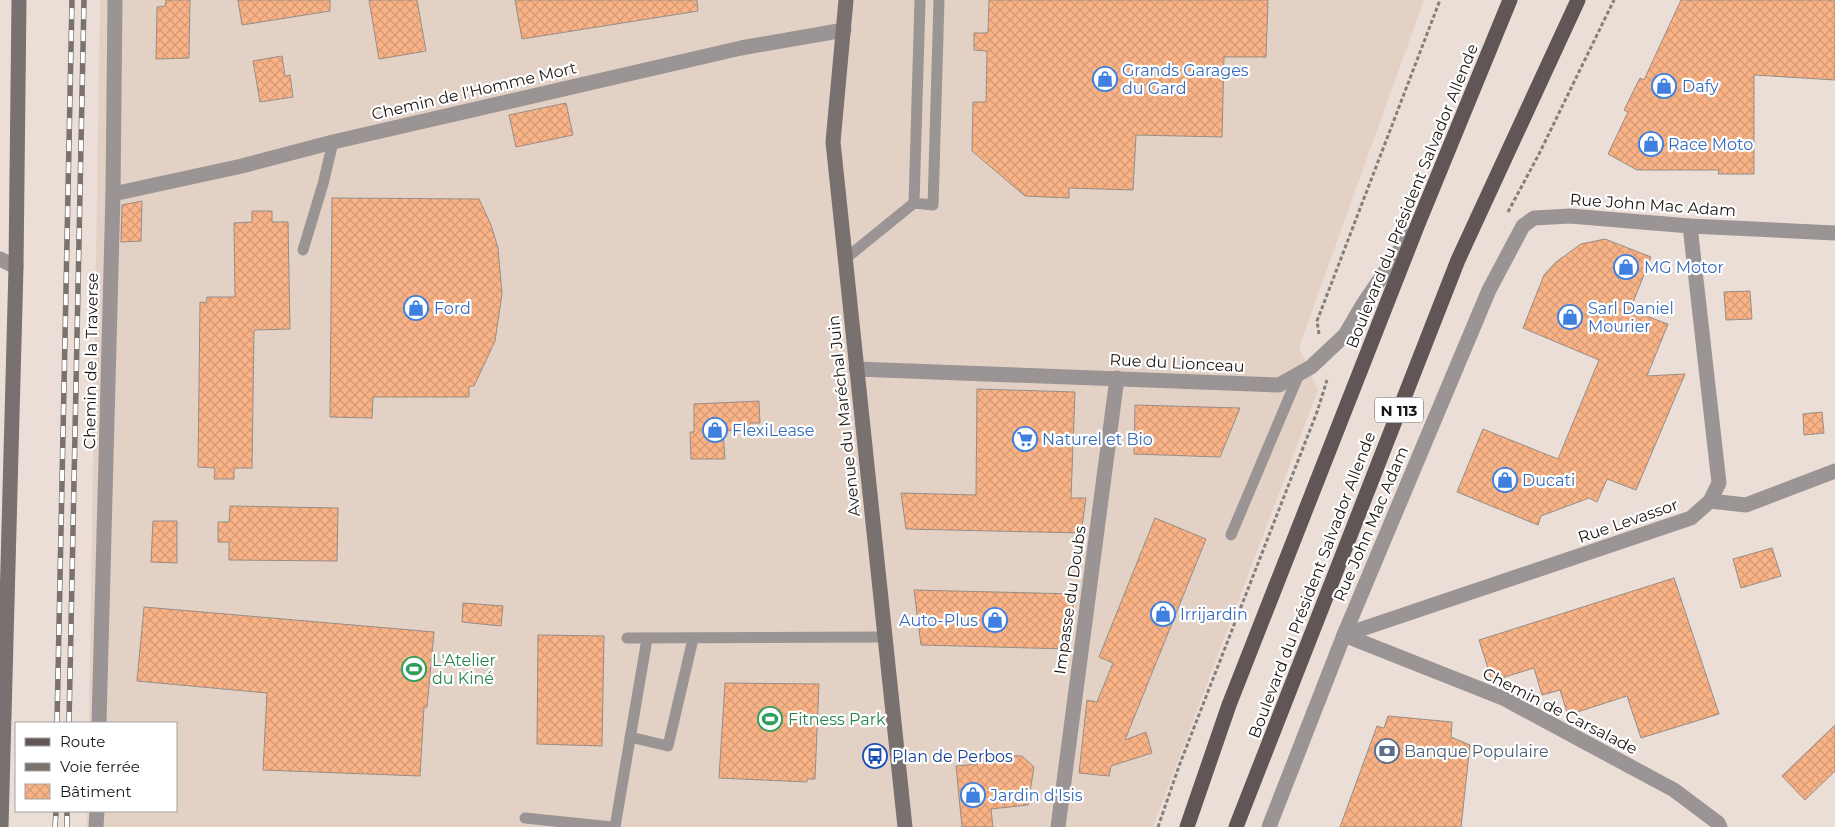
<svg xmlns="http://www.w3.org/2000/svg" width="1835" height="827" font-family="Montserrat,sans-serif">
	<style>
		.built { fill: #e4d1c5 }
		.building { fill: url(#building-cross-hatch); stroke: #988d86 }
		.lines { fill: none; stroke-linecap: round; stroke-linejoin: round }
		.path { stroke: #877e79; stroke-width: 3; stroke-dasharray: 4 2.5; stroke-linecap: butt }
		.lane { stroke: #9b9494; stroke-width: 11 }
		.street { stroke: #9b9494; stroke-width: 15 }
		.secondary { stroke: #797070; stroke-width: 15 }
		.primary { stroke: #615656; stroke-width: 15 }
		.rail-casing { stroke: #7a726d; stroke-width: 5.5 }
		.rail { stroke: #fff; stroke-width: 4; stroke-dasharray: 11; stroke-linecap: butt }
		.labels { text-anchor: middle; dominant-baseline: central; stroke-width: 4.5; stroke-linejoin: round; paint-order: stroke }
		.shield { fill: #fff; stroke: #605d5b; stroke-width: 1 }
		.shield-label { font-size: 15px; font-weight: bold; fill: #1c1715 }
		.shop-label { font-size: 16px; fill: #366cbe; stroke: #fff; text-anchor: start }
		.street-label { font-size: 16px; fill: #1c1715; stroke: #fff }
		.leisure-label { font-size: 16px; fill: #27864d; stroke: #fff; text-anchor: start }
		.service-label { font-size: 16px; fill: #4e5e75; stroke: #fff; text-anchor: start }
		.transit-label { font-size: 16px; fill: #164399; stroke: #fff; text-anchor: start }
	</style>
	<defs>
		<pattern id="building-cross-hatch" width="8" height="8" patternUnits="userSpaceOnUse" patternTransform="scale(1.25)"><rect width="8" height="8" fill="#f9b386"/><path d="M0 0l8 8M0 8l8-8" fill="none" stroke="#d59973"/></pattern>
	</defs>
	<rect width="100%" height="100%" fill="#ebded7"/>
	<!-- built -->
	<polygon class="built" points="100,0 1424,0 1299,347 1318,390 1153,827 87,827 87,811 176,811 176,723 89,723"/>
	<!-- building -->
	<g class="building">
		<polygon points="166,0 190,0 189,58 156,59 157,7 165,6"/>
		<polygon points="238,0 330,0 330,11 242,25"/>
		<polygon points="369,0 417,0 426,51 379,59"/>
		<polygon points="515,0 697,0 698,11 522,39"/>
		<polygon points="989,0 1268,0 1266,57 1224,57 1222,137 1136,135 1133,190 1069,188 1069,198 1025,196 972,151 973,102 986,102 987,51 974,50 974,33 988,33"/>
		<polygon points="1681,0 1835,0 1835,80 1754,75 1754,174 1718,174 1719,170 1637,170 1608,154 1628,112 1624,110 1640,78 1644,80"/>
		<polygon points="282,56 285,76 290,75 293,97 260,102 253,61"/>
		<polygon points="566,103 573,135 516,147 509,115"/>
		<polygon points="332,198 479,199 491,225 498,248 502,294 495,341 474,386 469,386 469,397 373,397 372,418 330,417"/>
		<polygon points="142,201 141,241 121,242 122,205"/>
		<polygon points="252,211 272,211 272,222 288,222 290,329 254,330 252,468 234,468 234,479 214,479 215,468 198,467 200,302 206,303 207,297 235,297 234,223 252,222"/>
		<polygon points="1605,239 1651,257 1630,310 1668,324 1647,376 1685,374 1636,490 1607,479 1597,502 1589,498 1541,516 1538,525 1457,492 1483,429 1558,459 1599,360 1523,328 1544,275 1556,262 1581,244"/>
		<polygon points="1750,291 1752,319 1726,320 1724,292"/>
		<polygon points="977,389 1075,392 1071,498 1086,498 1081,533 906,529 901,493 976,495"/>
		<polygon points="759,401 760,423 750,423 750,430 723,431 725,459 691,459 690,432 694,432 694,404"/>
		<polygon points="1135,405 1240,408 1220,457 1134,454"/>
		<polygon points="1822,412 1824,433 1804,435 1803,414"/>
		<polygon points="230,506 338,508 337,561 229,560 229,542 218,542 218,522 229,522"/>
		<polygon points="1155,518 1206,539 1125,740 1146,732 1152,753 1111,766 1109,776 1079,773 1087,700 1097,702 1113,663 1099,657"/>
		<polygon points="153,521 177,521 177,563 151,562"/>
		<polygon points="1772,548 1781,576 1741,588 1733,559"/>
		<polygon points="1674,578 1719,714 1641,738 1627,696 1568,715 1560,690 1542,695 1534,668 1492,681 1479,640"/>
		<polygon points="914,590 1075,594 1067,649 921,645"/>
		<polygon points="463,603 503,606 501,626 462,622"/>
		<polygon points="144,607 434,632 427,707 424,707 420,776 263,770 267,693 137,681"/>
		<polygon points="538,635 604,636 602,746 537,744"/>
		<polygon points="725,683 819,684 815,779 807,779 807,782 719,778"/>
		<polygon points="1388,716 1452,722 1451,737 1470,745 1461,827 1340,827 1377,726 1384,728"/>
		<polygon points="1835,725 1835,771 1805,800 1782,776"/>
		<polygon points="978,755 1022,756 1034,767 1028,805 991,809 993,827 962,827 956,766 978,764"/>
	</g>
	<g class="lines">
		<!-- path -->
		<g class="path">
			<polyline points="1508,212 1539,154 1614,0"/>
			<polyline points="1319,334 1317,321 1440,0"/>
			<polyline points="1158,827 1179,766 1317,412 1327,380"/>
		</g>
		<!-- lane -->
		<g class="lane">
			<polyline points="920,0 914,203 933,205 939,0"/>
			<polyline points="303,250 323,184 333,142"/>
			<polyline points="845,259 914,203"/>
			<polyline points="1231,535 1299,374"/>
			<polyline points="627,638 885,637"/>
			<polyline points="630,737 668,746 693,639"/>
			<polyline points="525,818 612,827"/>
			<polyline points="615,827 647,639"/>
		</g>
		<!-- street -->
		<g class="street">
			<polyline points="113,194 242,166 333,142 741,48 844,30"/>
			<polyline points="0,259 16,267"/>
			<polyline points="856,369 1279,385 1311,367 1345,335 1362,306 1410,235"/>
			<polyline points="1710,501 1746,505 1835,471"/>
			<polyline points="1344,635 1691,518 1710,501 1719,483 1690,226"/>
			<polyline points="1344,635 1503,698 1674,790 1718,823 1720,827"/>
			<polyline points="99,723 113,194 115,0"/>
			<polyline points="96,827 97,811"/>
			<polyline points="1058,827 1117,378"/>
			<polyline points="1269,827 1344,635 1489,290 1523,226 1534,218 1570,216 1690,226 1835,233"/>
		</g>
		<!-- secondary -->
		<g class="secondary">
			<polyline points="846,0 833,142 905,827"/>
			<polyline points="1,827 16,267 19,0"/>
		</g>
		<!-- primary -->
		<g class="primary">
			<polyline points="1187,827 1229,705 1418,224 1510,0"/>
			<polyline points="1236,827 1458,260 1578,0"/>
		</g>
		<defs>
			<g id="rail">
				<polyline points="57,723 72,0"/>
				<polyline points="69,723 84,0"/>
				<polyline points="55,827 56,811"/>
				<polyline points="67,827 67,811"/>
			</g>
		</defs>
		<!-- rail casing -->
		<use href="#rail" class="rail-casing"/>
		<!-- rail -->
		<use href="#rail" class="rail"/>
	</g>
	<!-- icons -->
	<defs>
		<symbol id="shop-ring" viewBox="-11 -11 22 22"><circle r="9.5" fill="#fff" stroke="#3f7fe0" stroke-width="1.5"/><path d="M-5-2.5h2.3a2.7 3.5 0 0 1 5.4 0H5L5.5 6h-11ZM-1.5-2.5h3a1.5 2.3 0 0 0-3 0Z" fill="#3f7fe0"/></symbol>
		<symbol id="supermarket-ring" viewBox="-11 -11 22 22"><circle r="9.5" fill="#fff" stroke="#3f7fe0" stroke-width="1.5"/><path d="M-6-5.5h2.5l.6 2H6L4.5 2H-2.5L-4.4-4H-6ZM-1.5 3.2a1.3 1.3 0 1 0 .1 0ZM3 3.2a1.3 1.3 0 1 0 .1 0Z" fill="#3f7fe0"/></symbol>
		<symbol id="stadium-ring" viewBox="-11 -11 22 22"><circle r="9.5" fill="#fff" stroke="#2e9e5b" stroke-width="1.5"/><path d="M0-5a6.5 5 0 1 0 0 10a6.5 5 0 1 0 0-10ZM-3.5-1.8h7v3.6h-7Z" fill="#2e9e5b"/></symbol>
		<symbol id="bank-ring" viewBox="-11 -11 22 22"><circle r="9.5" fill="#fff" stroke="#5c6f8a" stroke-width="1.5"/><path d="M-6-4H6V4H-6ZM0-2.3a2.3 2.3 0 1 0 0 4.6a2.3 2.3 0 1 0 0-4.6Z" fill="#5c6f8a"/></symbol>
		<symbol id="bus-ring" viewBox="-11 -11 22 22"><circle r="9.5" fill="#fff" stroke="#1a4fb4" stroke-width="1.5"/><path d="M-5-6H5V4H4V6H2V4H-2V6H-4V4H-5ZM-3.5-4V0h7V-4ZM-3.5 1.2v1.5H-2V1.2ZM2 1.2v1.5H3.5V1.2Z" fill="#1a4fb4"/></symbol>
	</defs>
	<g fill-rule="evenodd">
		<use href="#shop-ring" x="1091" y="65" width="28" height="28"/>
		<use href="#shop-ring" x="1650" y="72" width="28" height="28"/>
		<use href="#shop-ring" x="1637" y="130" width="28" height="28"/>
		<use href="#shop-ring" x="1612" y="253" width="28" height="28"/>
		<use href="#shop-ring" x="402" y="294" width="28" height="28"/>
		<use href="#shop-ring" x="1556" y="303" width="28" height="28"/>
		<use href="#shop-ring" x="701" y="416" width="28" height="28"/>
		<use href="#supermarket-ring" x="1011" y="425" width="28" height="28"/>
		<use href="#shop-ring" x="1491" y="466" width="28" height="28"/>
		<use href="#shop-ring" x="1149" y="600" width="28" height="28"/>
		<use href="#shop-ring" x="981" y="606" width="28" height="28"/>
		<use href="#stadium-ring" x="400" y="655" width="28" height="28"/>
		<use href="#stadium-ring" x="756" y="705" width="28" height="28"/>
		<use href="#bank-ring" x="1373" y="737" width="28" height="28"/>
		<use href="#bus-ring" x="861" y="742" width="28" height="28"/>
		<use href="#shop-ring" x="959" y="781" width="28" height="28"/>
	</g>
	<g class="labels">
		<!-- shield labels -->
		<rect class="shield" x="1375" y="397.5" width="48" height="25" rx="4"/>
		<g class="shield-label">
			<text x="1399" y="410">N 113</text>
		</g>
		<!-- shop labels -->
		<g class="shop-label">
			<text x="1122" y="70">Grands Garages<tspan x="1122" dy="18">du Gard</tspan></text>
			<text x="1682" y="86">Dafy</text>
			<text x="1668" y="144">Race Moto</text>
			<text x="1644" y="267">MG Motor</text>
			<text x="434" y="308">Ford</text>
			<text x="1588" y="308">Sarl Daniel<tspan x="1588" dy="18">Mourier</tspan></text>
			<text x="732" y="430">FlexiLease</text>
			<text x="1042" y="439">Naturel et Bio</text>
			<text x="1522" y="480">Ducati</text>
			<text x="1180" y="614">Irrijardin</text>
			<text x="978" y="620" text-anchor="end">Auto-Plus</text>
			<text x="990" y="795">Jardin d'Isis</text>
		</g>
		<!-- street labels -->
		<g class="street-label">
			<text transform="translate(474 91) rotate(-13)">Chemin de l'Homme Mort</text>
			<text transform="translate(1412 196) rotate(-68)">Boulevard du Président Salvador Allende</text>
			<text transform="translate(1653 205) rotate(4)">Rue John Mac Adam</text>
			<text transform="translate(91 361) rotate(-89)">Chemin de la Traverse</text>
			<text transform="translate(1177 363) rotate(3)">Rue du Lionceau</text>
			<text transform="translate(844 416) rotate(-96)">Avenue du Maréchal Juin</text>
			<text transform="translate(1628 521) rotate(-19)">Rue Levassor</text>
			<text transform="translate(1371 524) rotate(-67)">Rue John Mac Adam</text>
			<text transform="translate(1312 585) rotate(-69)">Boulevard du Président Salvador Allende</text>
			<text transform="translate(1070 600) rotate(-82)">Impasse du Doubs</text>
			<text transform="translate(1560 711) rotate(27)">Chemin de Carsalade</text>
		</g>
		<!-- leisure labels -->
		<g class="leisure-label">
			<text x="432" y="660">L'Atelier<tspan x="432" dy="18">du Kiné</tspan></text>
			<text x="788" y="719">Fitness Park</text>
		</g>
		<!-- service labels -->
		<g class="service-label">
			<text x="1404" y="751">Banque Populaire</text>
		</g>
		<!-- transit labels -->
		<g class="transit-label">
			<text x="892" y="756">Plan de Perbos</text>
		</g>
	</g>
	<!-- legend -->
	<rect x="15" y="722" width="162" height="90" fill="#ffffff" stroke="#a4a2a1"/>
	<rect x="25" y="738" width="25" height="8" fill="#615656" stroke="#a4a2a1"/>
	<text x="60" y="747" font-size="15" fill="#1c1715">Route</text>
	<rect x="25" y="763" width="25" height="8" fill="#7a726d" stroke="#a4a2a1"/>
	<text x="60" y="772" font-size="15" fill="#1c1715">Voie ferrée</text>
	<rect x="25" y="784" width="25" height="15" fill="url(#building-cross-hatch)" stroke="#a4a2a1"/>
	<text x="60" y="797" font-size="15" fill="#1c1715">Bâtiment</text>
</svg>
